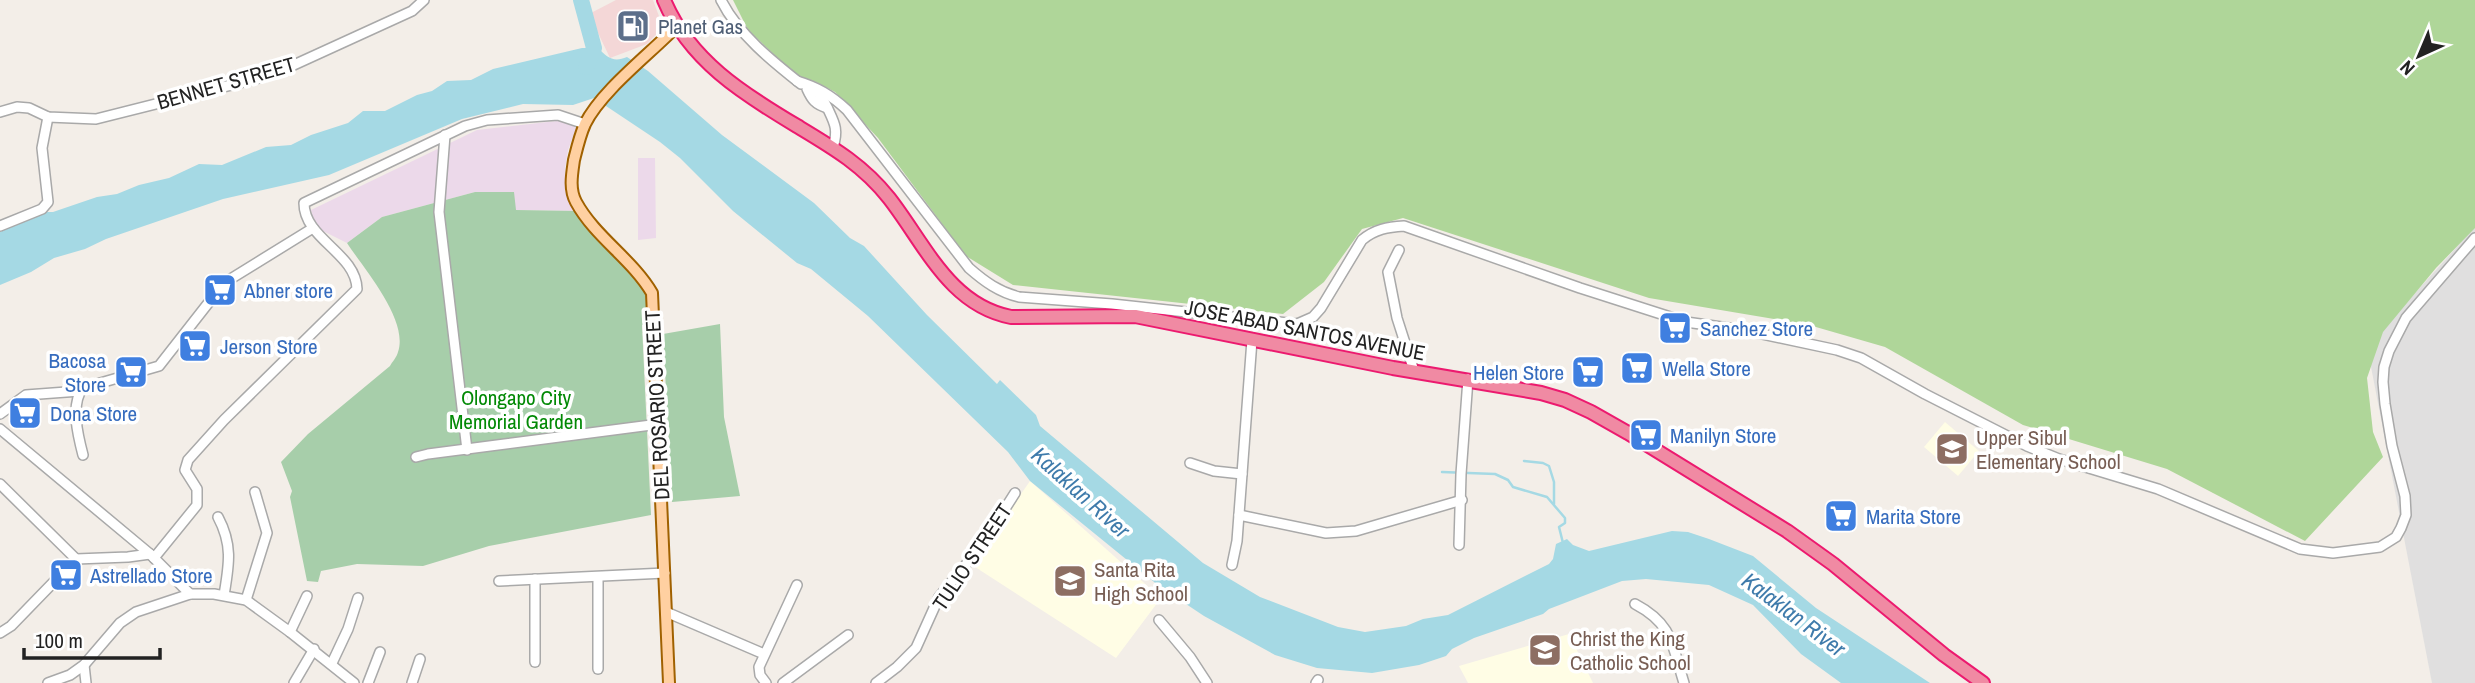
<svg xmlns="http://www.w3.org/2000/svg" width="2475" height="683" font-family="'Archivo Narrow',sans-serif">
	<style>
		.residential { fill: #e0dfdf }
		.commercial { fill: #f4d7d7 }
		.industrial { fill: #ecd9ea }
		.education { fill: #fffde5 }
		.forest { fill: #afd699 }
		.cemetery { fill: #a7ceaa }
		.water { fill: #a5d9e4 }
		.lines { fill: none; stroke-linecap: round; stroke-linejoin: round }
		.stream { stroke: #a5d9e4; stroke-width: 2.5 }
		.river { stroke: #a5d9e4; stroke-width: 16 }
		.minor-casing { stroke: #a9a9a9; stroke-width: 12 }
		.major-casing { stroke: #a06100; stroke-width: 14 }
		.highway-casing { stroke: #ec1a6f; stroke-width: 16 }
		.minor { stroke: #fff; stroke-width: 9 }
		.major { stroke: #ffd0a1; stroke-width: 10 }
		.highway { stroke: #f08aa3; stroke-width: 12 }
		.labels { text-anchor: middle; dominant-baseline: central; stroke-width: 7; stroke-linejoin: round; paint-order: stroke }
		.service-label { font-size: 21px; fill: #4e5e75; stroke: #fff; text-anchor: start }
		.street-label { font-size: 21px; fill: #222; stroke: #fff }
		.shop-label { font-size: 21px; fill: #366cbe; stroke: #fff; text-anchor: start }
		.park-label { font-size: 21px; fill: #028905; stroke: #fff }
		.education-label { font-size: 21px; fill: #785e54; stroke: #fff; text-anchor: start }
		.water-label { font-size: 23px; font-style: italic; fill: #3f7bab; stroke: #fff }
	</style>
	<rect width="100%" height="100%" fill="#f3eee8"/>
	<!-- residential -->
	<polygon class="residential" points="2475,227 2475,683 2432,683 2367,346"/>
	<!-- commercial -->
	<polygon class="commercial" points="616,0 653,0 663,27 647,44 610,58 589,14"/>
	<!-- industrial -->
	<g class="industrial">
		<polygon points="565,120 576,128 568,150 565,168 565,191 578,211 515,210 475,192 382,217 347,243 315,227 311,210 477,130"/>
		<polygon points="638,158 655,158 656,238 638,240"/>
	</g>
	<!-- education -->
	<g class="education">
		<polygon points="1945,422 1979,451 1958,476 1924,447"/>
		<polygon points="1030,481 1161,598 1116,658 972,565"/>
		<polygon points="1569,634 1593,683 1468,683 1459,666"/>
	</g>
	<!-- forest -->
	<polygon class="forest" points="733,0 2475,0 2475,228 2436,268 2383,332 2367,378 2373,432 2383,457 2305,541 2167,469 2023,425 1885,347 1809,325 1649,298 1403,218 1362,229 1324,282 1283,314 1013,285 966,256 878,138 835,92 816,82 796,75 748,30"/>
	<!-- cemetery -->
	<g class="cemetery">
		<path d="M 475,192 L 514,192 L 516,210 L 578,211 L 647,289 L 648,325 L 642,325 L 651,515 L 489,546 L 423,566 L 357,564 L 321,571 L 318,582 L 307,581 L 290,497 L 292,491 L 281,462 L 308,434 L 390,366 C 392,362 397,357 398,352 C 409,320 364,269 347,243 L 382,217 Z"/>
		<polygon points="720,324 724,417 740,496 672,502 663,334"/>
	</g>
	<!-- water -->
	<path class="water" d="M 582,48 L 598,48 C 607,57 613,63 627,57 L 648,71 L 722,135 L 814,203 L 850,238 L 864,246 L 927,315 L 997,384 L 1000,380 L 1036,415 L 1040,426 L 1203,563 L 1260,597 L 1338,627 L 1365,632 L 1406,626 L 1423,619 L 1448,615 L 1549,564 L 1553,559 L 1556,544 L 1567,539 L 1573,545 L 1589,551 L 1672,531 L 1688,532 L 1709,539 L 1753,556 L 1816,608 L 1930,683 L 1841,683 L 1801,654 L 1753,605 L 1709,585 L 1646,579 L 1622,581 L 1549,609 L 1543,614 L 1474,638 L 1452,649 L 1446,656 L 1419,665 L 1372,673 L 1317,668 L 1275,655 L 1204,616 L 1159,586 L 1030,481 L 1008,452 L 868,316 L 811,269 L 797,263 L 733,211 L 680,158 L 660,142 L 594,98 L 573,105 L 523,104 L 462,119 L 329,175 L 223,199 L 106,239 L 85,249 L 54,258 L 31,272 L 0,285 L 0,232 L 42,212 L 53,212 L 97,197 L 117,194 L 139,185 L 169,178 L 199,164 L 222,165 L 266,147 L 291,145 L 311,135 L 348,123 L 363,111 L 385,111 L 417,95 L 432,91 L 447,81 L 471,80 L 493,69 Z"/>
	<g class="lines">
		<!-- stream -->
		<g class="stream">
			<polyline points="1524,461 1543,463 1549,466 1554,482 1554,504"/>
			<polyline points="1442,472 1495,474 1508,480 1513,487 1547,497 1565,518 1565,523 1559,527 1563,543"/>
		</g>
		<!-- river -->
		<polyline class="river" points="581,0 594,48 586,67"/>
		<defs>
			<g id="minor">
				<path d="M 721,0 C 738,34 772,61 801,84"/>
				<path d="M 797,81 C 817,87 831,95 847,110 L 969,268 C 985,282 999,292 1019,297 L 1112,304 L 1297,324 L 1313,317 L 1321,308 L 1362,240 C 1375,229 1388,227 1404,226 L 1580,288 L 1686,322 L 1743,330 L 1837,350 L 1861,358 L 1925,394 L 2027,446 L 2059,459 L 2158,489 L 2300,549 L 2333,553 L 2380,547 L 2396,537 L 2401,528 L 2406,515 L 2405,496 L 2392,446 L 2385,404 L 2383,382 L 2384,367 L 2389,351 L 2406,318 L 2475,238"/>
				<path d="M 807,89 C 812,100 815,104 827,108"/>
				<path d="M 817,92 C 822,97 823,100 827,107 C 834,122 839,129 833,147"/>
				<polyline points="0,112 17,107 29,108 48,117 96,119 263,77 285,69 412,11 424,0"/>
				<polyline points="445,135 439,212 467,450"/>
				<polyline points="0,226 42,209 48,202 42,148 48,117"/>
				<polyline points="1399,250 1388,272 1397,318 1414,371"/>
				<polyline points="0,414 26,395 80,391"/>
				<polyline points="0,429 150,554 190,594"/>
				<path d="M 83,455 C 78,436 70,404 83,388 L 159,366 L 224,283 L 313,228"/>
				<polyline points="416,457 428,454 659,424"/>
				<polyline points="1190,463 1214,471 1242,474"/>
				<polyline points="0,484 76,559"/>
				<polyline points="1239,515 1326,533 1356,531 1462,500"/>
				<path d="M 218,517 C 233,545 229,565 224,595"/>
				<polyline points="1459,545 1461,474 1468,379"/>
				<path d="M 154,558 L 197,505 L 197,489 L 185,470 L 188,460 L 224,420 L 357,289 C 356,253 304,239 304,203 L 465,126 L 487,120 L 558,115 L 585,124"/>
				<polyline points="1232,565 1237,541 1252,340"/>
				<polyline points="535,579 535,662"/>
				<polyline points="499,581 665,573"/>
				<polyline points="246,600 267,533 255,492"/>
				<path d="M 1635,604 C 1673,624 1672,645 1684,683"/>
				<polyline points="666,612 764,654"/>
				<polyline points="1159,620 1190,657 1207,683"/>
				<polyline points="290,632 307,596"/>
				<polyline points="0,633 11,626 76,559 128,557 150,554"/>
				<polyline points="332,663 348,629 358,598"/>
				<polyline points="84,665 86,683"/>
				<polyline points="598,669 598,578"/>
				<polyline points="48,683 70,675 84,665 120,623 136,612 190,594 214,594 246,600 290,632 354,683"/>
				<polyline points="294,683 314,649"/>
				<polyline points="368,683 380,652"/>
				<polyline points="412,683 420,659"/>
				<polyline points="766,683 760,675 759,667 797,585"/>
				<polyline points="783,683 848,635"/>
				<polyline points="876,683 897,667 916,648 939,597 982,545 1015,493"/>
				<polyline points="1316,683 1318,680"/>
			</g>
			<path id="major" d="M 669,683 L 652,293 C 632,259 595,237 576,202 C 569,189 572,174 574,160 C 577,148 580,135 585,124 C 601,91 651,53 677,26"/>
			<path id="highway" d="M 664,0 C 689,60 743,94 797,126 C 832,147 863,165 889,198 C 925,244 949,305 1011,317 L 1135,316 L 1393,368 L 1541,393 L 1565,400 L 1591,412 L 1628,433 L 1787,531 L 1833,564 L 1944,655 L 1983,683"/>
		</defs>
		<!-- minor casing -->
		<use href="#minor" class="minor-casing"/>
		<!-- major casing -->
		<use href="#major" class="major-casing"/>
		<!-- highway casing -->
		<use href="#highway" class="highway-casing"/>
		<!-- minor -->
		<use href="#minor" class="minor"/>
		<!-- major -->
		<use href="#major" class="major"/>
		<!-- highway -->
		<use href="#highway" class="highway"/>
	</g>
	<!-- icons -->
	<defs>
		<symbol id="fuel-square" viewBox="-11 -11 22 22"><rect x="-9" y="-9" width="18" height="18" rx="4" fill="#5c6f8a" stroke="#fff"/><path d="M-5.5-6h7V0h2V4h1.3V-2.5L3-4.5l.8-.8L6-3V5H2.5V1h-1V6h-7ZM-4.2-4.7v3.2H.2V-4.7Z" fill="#fff"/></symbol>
		<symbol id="supermarket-square" viewBox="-11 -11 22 22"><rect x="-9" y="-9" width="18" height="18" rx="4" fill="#3f7fe0" stroke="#fff"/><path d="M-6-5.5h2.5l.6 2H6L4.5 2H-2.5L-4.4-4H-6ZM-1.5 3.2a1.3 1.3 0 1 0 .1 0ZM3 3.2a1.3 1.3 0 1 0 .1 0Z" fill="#fff"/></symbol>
		<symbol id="school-square" viewBox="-11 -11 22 22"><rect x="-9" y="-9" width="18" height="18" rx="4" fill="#8d6e63" stroke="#fff"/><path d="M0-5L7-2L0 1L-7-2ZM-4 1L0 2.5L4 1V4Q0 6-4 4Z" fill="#fff"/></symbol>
	</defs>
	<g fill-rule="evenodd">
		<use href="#fuel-square" x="614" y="7" width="38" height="38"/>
		<use href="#supermarket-square" x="201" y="271" width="38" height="38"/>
		<use href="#supermarket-square" x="1656" y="309" width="38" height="38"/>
		<use href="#supermarket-square" x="176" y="327" width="38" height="38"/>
		<use href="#supermarket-square" x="1618" y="349" width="38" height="38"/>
		<use href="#supermarket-square" x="112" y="353" width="38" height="38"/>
		<use href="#supermarket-square" x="1569" y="353" width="38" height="38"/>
		<use href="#supermarket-square" x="6" y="394" width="38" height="38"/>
		<use href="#supermarket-square" x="1627" y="416" width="38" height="38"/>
		<use href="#school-square" x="1933" y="430" width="38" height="38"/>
		<use href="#supermarket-square" x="1822" y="497" width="38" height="38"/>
		<use href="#supermarket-square" x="47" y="556" width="38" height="38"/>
		<use href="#school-square" x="1051" y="562" width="38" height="38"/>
		<use href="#school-square" x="1526" y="631" width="38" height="38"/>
	</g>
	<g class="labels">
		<!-- service labels -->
		<g class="service-label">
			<text x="658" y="26">Planet Gas</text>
		</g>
		<!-- street labels -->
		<g class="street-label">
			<text transform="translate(226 83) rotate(-16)">BENNET STREET</text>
			<text transform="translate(1305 330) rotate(11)">JOSE ABAD SANTOS AVENUE</text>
			<text transform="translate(657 405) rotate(-93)">DEL ROSARIO STREET</text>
			<text transform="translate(972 557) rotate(-56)">TULIO STREET</text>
		</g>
		<!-- shop labels -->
		<g class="shop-label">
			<text x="244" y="290">Abner store</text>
			<text x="1700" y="328">Sanchez Store</text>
			<text x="220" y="346">Jerson Store</text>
			<text x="106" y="360" text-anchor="end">Bacosa<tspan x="106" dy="24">Store</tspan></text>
			<text x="1662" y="368">Wella Store</text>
			<text x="1564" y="372" text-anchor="end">Helen Store</text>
			<text x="50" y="413">Dona Store</text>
			<text x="1670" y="435">Manilyn Store</text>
			<text x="1866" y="516">Marita Store</text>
			<text x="90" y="575">Astrellado Store</text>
		</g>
		<!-- park labels -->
		<g class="park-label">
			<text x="516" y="397">Olongapo City<tspan x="516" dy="24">Memorial Garden</tspan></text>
		</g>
		<!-- education labels -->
		<g class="education-label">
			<text x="1976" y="437">Upper Sibul<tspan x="1976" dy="24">Elementary School</tspan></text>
			<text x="1094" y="569">Santa Rita<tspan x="1094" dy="24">High School</tspan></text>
			<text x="1570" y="638">Christ the King<tspan x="1570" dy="24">Catholic School</tspan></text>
		</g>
		<!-- water labels -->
		<g class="water-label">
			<text transform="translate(1081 492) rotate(42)">Kalaklan River</text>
			<text transform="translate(1794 614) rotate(37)">Kalaklan River</text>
		</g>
	</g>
	<!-- north arrow -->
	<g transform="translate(2419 56) rotate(224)" stroke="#ffffff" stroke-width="5" paint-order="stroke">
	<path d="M0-5L12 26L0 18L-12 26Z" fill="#222222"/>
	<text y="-10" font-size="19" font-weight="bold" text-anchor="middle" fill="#222222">N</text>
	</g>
	<!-- scale -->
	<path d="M24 648v10h136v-10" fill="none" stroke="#222222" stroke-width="3.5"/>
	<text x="35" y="648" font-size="21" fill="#222222" stroke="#ffffff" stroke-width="5" paint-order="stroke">100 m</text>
</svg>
